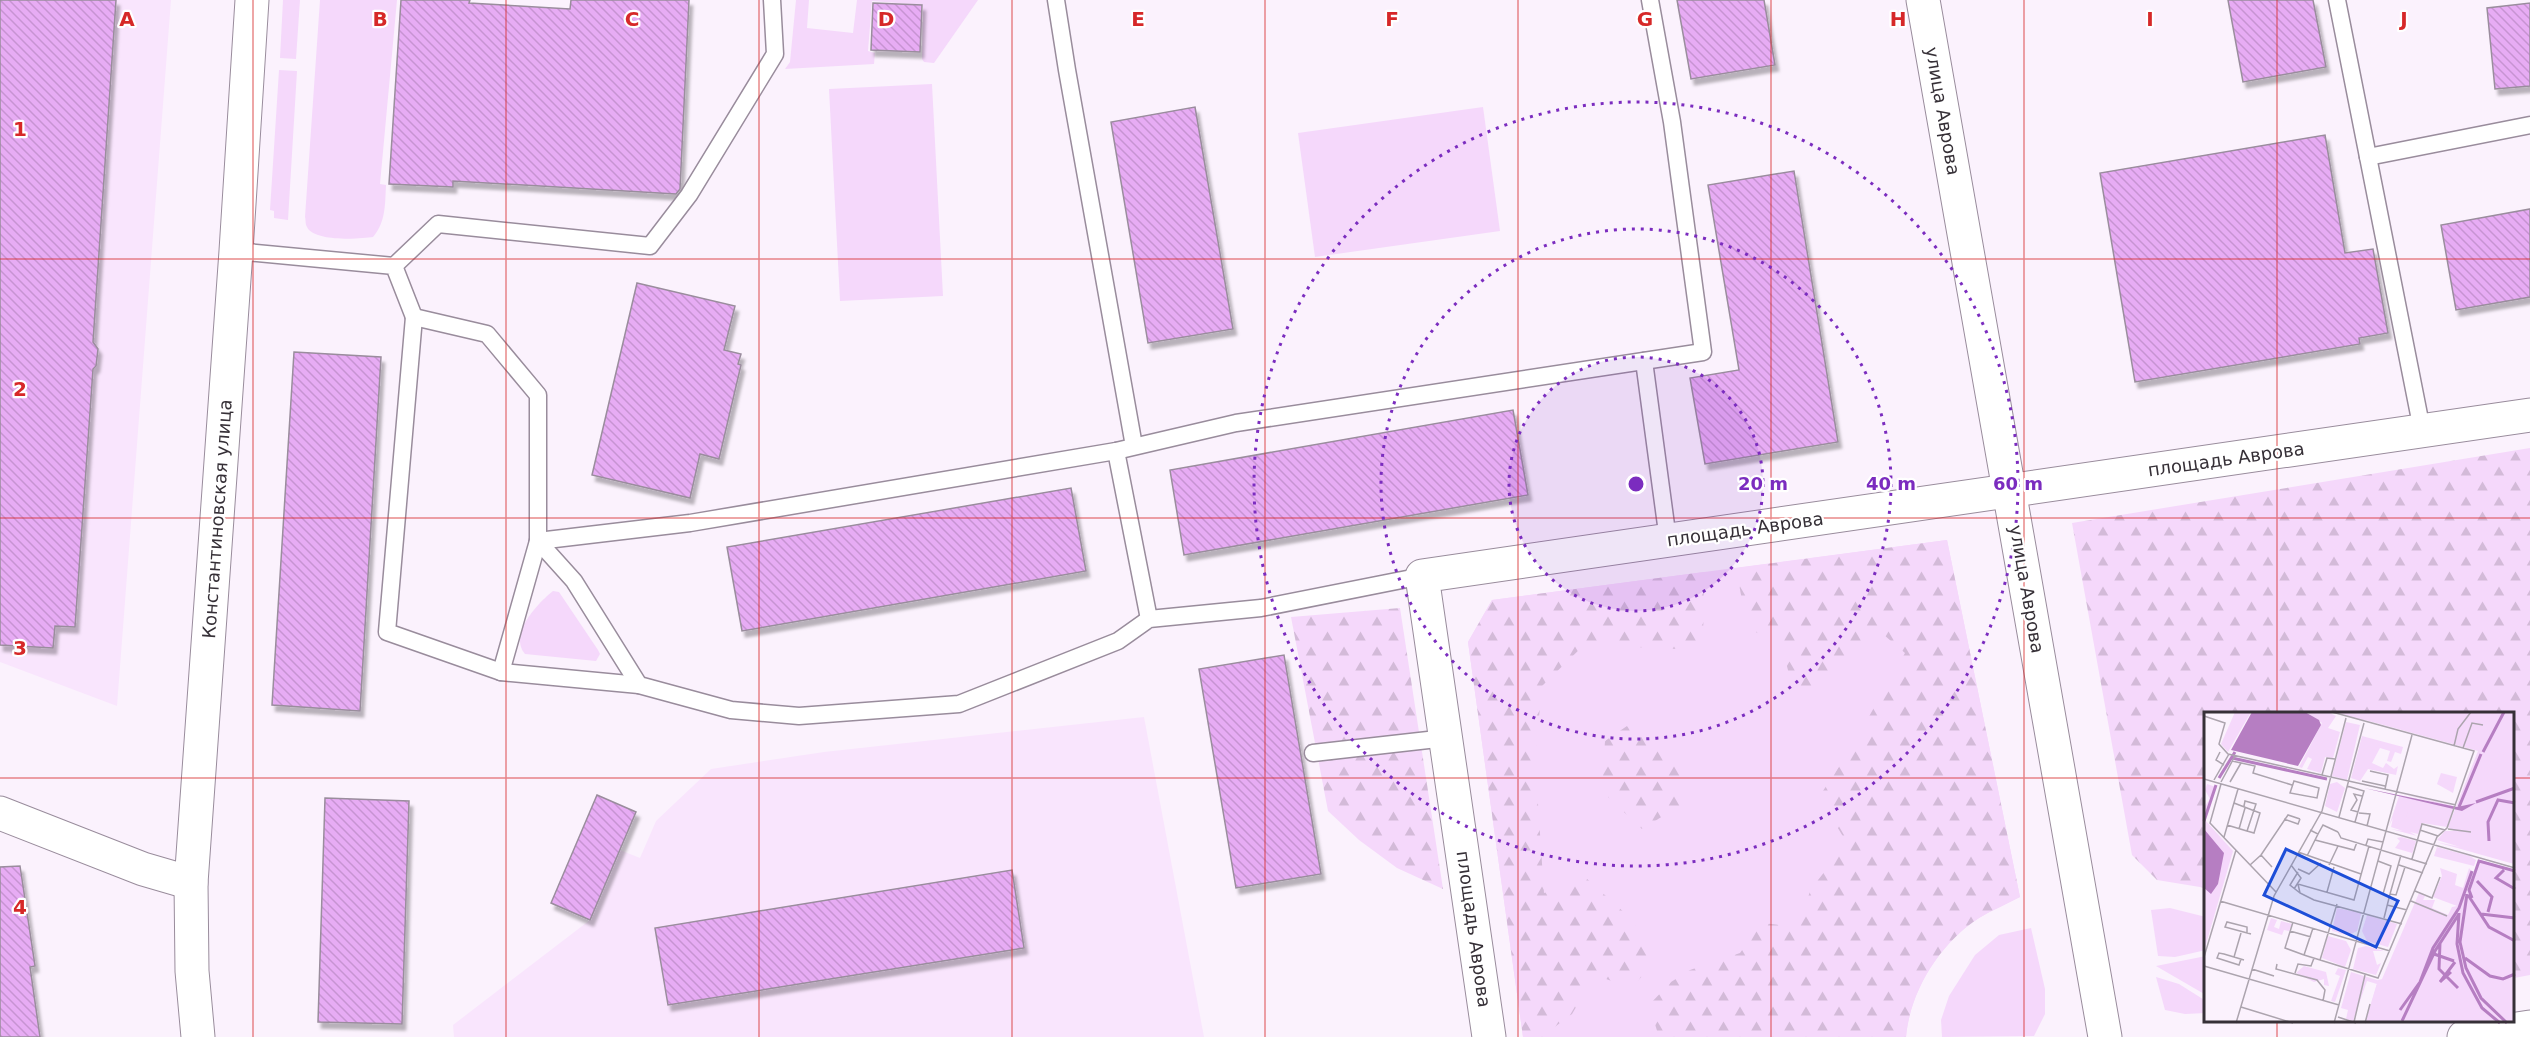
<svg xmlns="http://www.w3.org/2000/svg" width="2530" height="1037" font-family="'DejaVu Sans',sans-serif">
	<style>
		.built { fill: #f9e5fd }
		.green { fill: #f5d8fb }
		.forest { fill: url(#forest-firs) }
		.building { fill: url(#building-back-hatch); stroke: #9a8d9d; stroke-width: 1.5; filter: url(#shadow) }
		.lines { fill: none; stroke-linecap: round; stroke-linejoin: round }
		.lane-casing { stroke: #998c9c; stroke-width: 19 }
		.street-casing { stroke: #998c9c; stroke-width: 35 }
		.secondary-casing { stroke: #998c9c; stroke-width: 35 }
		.lane { stroke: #fff; stroke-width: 16 }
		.street { stroke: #fff; stroke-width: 33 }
		.secondary { stroke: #fff; stroke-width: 33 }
		.grid { fill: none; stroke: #d62828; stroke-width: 1.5; stroke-opacity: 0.55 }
		.ring { fill: none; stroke: #7b2cbf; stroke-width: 3; stroke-dasharray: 3 6 }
		.labels { text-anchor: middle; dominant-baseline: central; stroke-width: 4.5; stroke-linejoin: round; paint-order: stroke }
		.street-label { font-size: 18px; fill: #363037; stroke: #fff }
		.inset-river { fill: none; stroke: #b67ec2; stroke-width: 3 }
		.inset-road { fill: none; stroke: #aca4ae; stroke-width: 1.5 }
		.view { fill: #1d4ed8; fill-opacity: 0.15; stroke: #1d4ed8; stroke-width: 3 }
		.inset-edge { fill: none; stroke: #363037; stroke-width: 3 }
		.grid-label { font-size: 20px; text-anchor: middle; font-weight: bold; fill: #d62828; stroke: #fff; stroke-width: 4.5; stroke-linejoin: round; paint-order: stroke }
		.centre { fill: #7b2cbf; stroke: #fff; stroke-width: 3 }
		.ring-label { font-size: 18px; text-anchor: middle; font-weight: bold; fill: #7b2cbf; stroke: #fff; stroke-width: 4.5; stroke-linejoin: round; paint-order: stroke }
	</style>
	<defs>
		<pattern id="forest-firs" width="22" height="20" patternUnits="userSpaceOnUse" patternTransform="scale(1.5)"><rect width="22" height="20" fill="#f5d8fb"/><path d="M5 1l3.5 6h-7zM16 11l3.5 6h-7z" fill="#d3bad8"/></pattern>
		<pattern id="building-back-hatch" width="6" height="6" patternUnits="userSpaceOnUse" patternTransform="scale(1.5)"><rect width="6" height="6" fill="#e7acf4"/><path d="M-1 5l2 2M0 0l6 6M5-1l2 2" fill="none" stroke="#c794d2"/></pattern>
		<filter id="shadow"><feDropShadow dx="3.5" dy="6" stdDeviation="1.5" flood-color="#0004"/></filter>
	</defs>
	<rect width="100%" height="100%" fill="#fbf2fd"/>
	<!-- built -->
	<g class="built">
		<polygon points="0,0 171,0 117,706 0,662"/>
		<polygon points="1144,717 1204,1037 454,1037 453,1025 590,920 620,850 640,858 656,821 711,769 824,752"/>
	</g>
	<!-- green -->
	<g class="green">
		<polygon points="283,0 300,0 296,59 280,58"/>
		<path d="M 320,0 L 397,0 L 380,184 L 386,185 C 385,204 386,222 373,237 C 360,239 314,242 307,227 C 305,224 306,220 305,217 Z"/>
		<polygon points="796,0 809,0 807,28 853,33 857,0 978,0 934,63 924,62 922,59 923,5 872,1 868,51 875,53 874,64 785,69 790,62"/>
		<polygon points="279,70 297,71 288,220 274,218 274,211 270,210"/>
		<polygon points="932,84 943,296 840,301 829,89"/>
		<polygon points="1483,107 1500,231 1315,257 1298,133"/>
		<path d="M 1947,540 L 2020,897 C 2007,904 1992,910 1979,918 C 1940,943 1910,991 1906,1037 L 1523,1037 L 1468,642 L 1492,600 Z"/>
		<path d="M 553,591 L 559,592 L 598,650 L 600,654 L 596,661 L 525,654 C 508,634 538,603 553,591 Z"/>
		<polygon points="2170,908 2206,917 2206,950 2175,957 2158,956 2151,910"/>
		<polygon points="2031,928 2045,989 2045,1014 2034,1036 1942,1037 1941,1020 1949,996 1975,955 1999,935"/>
		<polygon points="2206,956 2206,995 2156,966"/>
		<polygon points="2156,977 2179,984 2206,1001 2206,1013 2185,1014 2165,1010"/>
	</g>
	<!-- forest -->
	<g class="forest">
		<polygon points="2530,448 2530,975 2514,978 2514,713 2206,713 2206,888 2157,880 2132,855 2072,523"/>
		<path d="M 1947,540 L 2020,897 C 2007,904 1992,910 1979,918 C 1940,943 1910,991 1906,1037 L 1659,1037 L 1649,1005 L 1671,982 L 1690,970 L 1740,953 L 1762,923 L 1797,927 L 1811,889 L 1847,843 L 1819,797 L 1850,750 L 1905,653 L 1877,629 L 1797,705 L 1782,647 L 1747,627 L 1736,568 Z"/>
		<polygon points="1704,572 1703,650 1584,645 1542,686 1535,759 1544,893 1586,878 1627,915 1661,956 1631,988 1595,975 1572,1014 1552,1029 1556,1037 1523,1037 1468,642 1492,600"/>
		<polygon points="1400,608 1443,889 1397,868 1359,840 1328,811 1291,617"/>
		<polygon points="1627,726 1682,767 1684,803 1642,829 1608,797 1603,775 1605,741"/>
	</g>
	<!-- building -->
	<g class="building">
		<polygon points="0,0 116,0 93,342 98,349 96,366 93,369 75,627 55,626 53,648 0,645"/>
		<polygon points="401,0 470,0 469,3 570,9 571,0 689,0 680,189 676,194 453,181 453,187 389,184"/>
		<polygon points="1677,0 1764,0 1775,65 1691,79"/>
		<polygon points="2228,0 2313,0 2326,67 2243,82"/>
		<polygon points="873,3 922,5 920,52 871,50"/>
		<polygon points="2530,3 2530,86 2495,89 2487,8"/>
		<polygon points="1195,107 1233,329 1148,343 1111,122"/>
		<polygon points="2325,135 2345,253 2373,249 2388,333 2359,338 2360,344 2135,382 2100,173"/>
		<polygon points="1794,171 1838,442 1705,464 1690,378 1739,370 1708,185"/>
		<polygon points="2530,209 2530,297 2456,310 2441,225"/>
		<polygon points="637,283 735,306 724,350 741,354 738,364 741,365 719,459 700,454 690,498 592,475"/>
		<polygon points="294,352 381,357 360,711 272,705"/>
		<polygon points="1513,410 1528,495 1184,555 1170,470"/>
		<polygon points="1071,488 1086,571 742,631 727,547"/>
		<polygon points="1284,655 1321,874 1236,888 1199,669"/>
		<polygon points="597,795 636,812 590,920 551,903"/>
		<polygon points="325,798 409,801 402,1024 318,1022"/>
		<polygon points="20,866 35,966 30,967 40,1037 0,1037 0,867"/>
		<polygon points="1012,870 1024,948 668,1005 655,928"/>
	</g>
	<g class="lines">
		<defs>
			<g id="lane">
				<polyline points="1056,0 1067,70 1134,446"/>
				<polyline points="2337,0 2422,430"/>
				<polyline points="2368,157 2530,125"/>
				<polyline points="236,251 394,266 414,317 487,334 538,395 538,541 501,672"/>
				<polyline points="394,266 438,224 650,246 689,195 775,54 772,0"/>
				<polyline points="414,317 387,632 501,672 639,685"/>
				<polyline points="1644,361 1668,540"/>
				<polyline points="1116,451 1149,619"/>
				<polyline points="538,541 690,523 1116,451 1236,423 1703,352 1672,122 1650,0"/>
				<polyline points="538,541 574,581 639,685 731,710 799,716 959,704 1118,641 1149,619 1261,608 1422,576"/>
				<polyline points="1313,753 1446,738"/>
			</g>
			<g id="street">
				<polyline points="0,813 143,869 191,883"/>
				<polyline points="198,1037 192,971 191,883 236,251 252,0"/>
				<polyline points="1489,1037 1422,576 2530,415"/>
				<polyline points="2464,1037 2530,1027"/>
			</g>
			<polyline id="secondary" points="1923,0 2105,1037"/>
		</defs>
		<!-- lane casing -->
		<use href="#lane" class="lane-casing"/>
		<!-- street casing -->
		<use href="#street" class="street-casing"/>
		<!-- secondary casing -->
		<use href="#secondary" class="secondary-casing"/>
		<!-- lane -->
		<use href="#lane" class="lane"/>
		<!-- street -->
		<use href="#street" class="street"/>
		<!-- secondary -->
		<use href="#secondary" class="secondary"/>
	</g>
	<!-- grid -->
	<path class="grid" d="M 253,0 L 253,1037M 506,0 L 506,1037M 759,0 L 759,1037M 1012,0 L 1012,1037M 1265,0 L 1265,1037M 1518,0 L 1518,1037M 1771,0 L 1771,1037M 2024,0 L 2024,1037M 2277,0 L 2277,713M 0,259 L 2530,259M 0,518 L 2530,518M 0,778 L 2206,778M 2514,778 L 2530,778M 2277,1020 L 2277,1037"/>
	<!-- distance rings -->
	<circle cx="1636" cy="484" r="127" fill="#7b2cbf" fill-opacity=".12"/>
	<g class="ring">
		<circle cx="1636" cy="484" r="127"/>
		<circle cx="1636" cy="484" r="255"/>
		<circle cx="1636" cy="484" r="382"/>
	</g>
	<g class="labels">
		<!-- street labels -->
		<g class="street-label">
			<text transform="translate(1943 111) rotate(80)">улица Аврова</text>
			<text transform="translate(2226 459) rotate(-8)">площадь Аврова</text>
			<text transform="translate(217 519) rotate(-86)">Константиновская улица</text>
			<text transform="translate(1745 529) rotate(-8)">площадь Аврова</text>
			<text transform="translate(2027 589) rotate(80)">улица Аврова</text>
			<text transform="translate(1474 929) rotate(82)">площадь Аврова</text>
		</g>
	</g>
	<!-- overview -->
	<g transform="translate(2204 712)">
		<rect width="310" height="310" fill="#fbf2fd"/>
		<path d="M 31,0 L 47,0 L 24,40 L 17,32 ZM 102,0 L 124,0 L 132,4 L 124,16 L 136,20 L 129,46 L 121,45 L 117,61 L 103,57 L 108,47 L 104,45 L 98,56 L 95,55 L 118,11 ZM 132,0 L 310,0 L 310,152 L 232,130 L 256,135 L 233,128 L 241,119 L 250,119 L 244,115 L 274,39 ZM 142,10 L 156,13 L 143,68 L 128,64 ZM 133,70 L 141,76 L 133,100 L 121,94 L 126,72 ZM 3,72 L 12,75 L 1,108 L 29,139 L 0,239 L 0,95 L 6,87 L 1,78 ZM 196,81 L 250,94 L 243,115 L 218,111 L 214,122 L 206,120 L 213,124 L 187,117 L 199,119 L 187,115 L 189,106 L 185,114 L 195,84 L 247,95 ZM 197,125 L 212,129 L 207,146 L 208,141 L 191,136 L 196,129 L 193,126 ZM 233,135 L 266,144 L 272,148 L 270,154 L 230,144 ZM 276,148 L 310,158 L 310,310 L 161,311 L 174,268 L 178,267 L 215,181 L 221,184 L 219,188 L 231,188 L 228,196 L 244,203 L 248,195 L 253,194 L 229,185 L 238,164 L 236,156 L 253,162 L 251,173 L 259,176 L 265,156 L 270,162 ZM 133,196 L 157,201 L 153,219 L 144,223 L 128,219 ZM 67,206 L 73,208 L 70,215 L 75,217 L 77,209 L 88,212 L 85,219 L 80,218 L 78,223 L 63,218 Z" fill="#f5d8fb"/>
		<path d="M 133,0 L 174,0 L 169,8 L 155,8 ZM 240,0 L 303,0 L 305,18 L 291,34 L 278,36 L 286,10 L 284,5 L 272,2 L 264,9 L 258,9 L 253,17 ZM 158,24 L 199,35 L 197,42 L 191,40 L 187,50 L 183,49 L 186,39 L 176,36 L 168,51 L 179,56 L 182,51 L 190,57 L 194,54 L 192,63 L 164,57 L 156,69 L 147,66 ZM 304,42 L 302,54 L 295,45 L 291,48 L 292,55 L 296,51 L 300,60 L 294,71 L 285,44 ZM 237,61 L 253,65 L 249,81 L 233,72 ZM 211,89 L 227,93 L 222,94 L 216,111 L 202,105 L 204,100 L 209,103 ZM 276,163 L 284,168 L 289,181 L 293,179 L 288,175 L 290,171 L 310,188 L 310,225 L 287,211 L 270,188 L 266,177 L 271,164 ZM 263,188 L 260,216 L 269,207 L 289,224 L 305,228 L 310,236 L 310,310 L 301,308 L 283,293 L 265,261 L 257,229 ZM 147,198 L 157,201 L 153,219 L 144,223 L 134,221 L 134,216 L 142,215 L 152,205 L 147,205 ZM 163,203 L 193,212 L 184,235 L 163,229 L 158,219 ZM 254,205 L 252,232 L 259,262 L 278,297 L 295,310 L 199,310 L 208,288 L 205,304 L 209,300 L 215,310 L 218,292 L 225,285 L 222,280 L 229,279 L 220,275 L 227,250 ZM 124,224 L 142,229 L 147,238 L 141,255 L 118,246 ZM 162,234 L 180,239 L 169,239 L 173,253 L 177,251 L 172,263 L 149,257 L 154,236 ZM 100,254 L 122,260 L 125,274 L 120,273 L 120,267 L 110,270 L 92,261 ZM 134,256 L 142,258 L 131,290 L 127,289 L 136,264 L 131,262 ZM 147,260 L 176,269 L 195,286 L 195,310 L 162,310 L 173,272 L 163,269 L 149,309 L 142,307 L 144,298 L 137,296 Z" fill="#f5d8fb"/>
		<path d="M 48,0 L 101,0 L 115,8 L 117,13 L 94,54 L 27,38 ZM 160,76 L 253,95 L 272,91 L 258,99 ZM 0,117 L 20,141 L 14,172 L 7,182 L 0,176 Z" fill="#b67ec2"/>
		<path class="inset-river" d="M 279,40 L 300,0M 28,46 L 123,67M 15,66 L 31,40M 272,90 L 311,76M 255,95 L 277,42M 0,109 L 12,73M 285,129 L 284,110 L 294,88 L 311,91M 300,158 L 292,166 L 311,177M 273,169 L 288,185 L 284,200M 263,182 L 256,230 L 262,256 L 277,286 L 303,311M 264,183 L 285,215 L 311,229M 268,186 L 265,178 L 275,149 L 311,159M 255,201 L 253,232 L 259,261 L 278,296 L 296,311M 277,202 L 311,206M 236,231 L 235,257 L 254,276M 230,242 L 250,249M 261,246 L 286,264 L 299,267 L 311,262M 247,260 L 236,270 L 251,250M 196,298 L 216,270 L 229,236 L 255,196 L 268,159M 198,309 L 231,239 L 255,202"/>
		<path class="inset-road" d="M 0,4 L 21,11 L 15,32 L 24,42 L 252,93M 250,34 L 254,17 L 267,0M 259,36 L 268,11 L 279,13M 16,40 L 12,48 L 20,53M 28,49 L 51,54 L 49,61 L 88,73M 166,59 L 184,63 L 181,77M 118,63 L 123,46 L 131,47M 0,67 L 311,156M 10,68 L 25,42M 90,69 L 115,76 L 113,86 L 86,81 ZM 158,69 L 181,74M 17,70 L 31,44M 26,70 L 37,51M 17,72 L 6,111 L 72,180M 143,74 L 160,79 L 151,110M 30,91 L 56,101 L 50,121 L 43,119M 154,100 L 147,98 L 153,88 L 150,82 L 158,84M 155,101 L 166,102 L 163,114M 135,105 L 160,11M 80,107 L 94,112 L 96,107M 23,113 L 43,119 L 52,92 L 41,89 L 40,94M 35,117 L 41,96M 244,117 L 267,120M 216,118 L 234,124M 134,120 L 137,126 L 223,152M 114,122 L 119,113 L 134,120M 20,125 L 34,77M 111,128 L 150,138 L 153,130M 162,133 L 164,127 L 179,130M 165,134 L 150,188 L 94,172 L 96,181 L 110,188 L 198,212M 94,140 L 157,162M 57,143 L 84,103 L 96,107M 103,144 L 114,122 L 106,118M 208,147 L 218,112 L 241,118M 174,149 L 187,154 L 179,182M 46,153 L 57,143 L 68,155M 87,153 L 97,166 L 90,177M 125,153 L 134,134M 195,153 L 219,161M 94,157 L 105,162 L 117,151M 94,160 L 86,173 L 96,181M 211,179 L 228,186 L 236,165M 123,180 L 130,155M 186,182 L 197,143M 16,189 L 186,239M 207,189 L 243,204M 183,193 L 203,198M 180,206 L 186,182 L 192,183 L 201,155M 89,210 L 81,236 L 100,243M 109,216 L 100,243 L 174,266 L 233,125 L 243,116 L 270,39 L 128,0M 86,219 L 107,225M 43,222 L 43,215 L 23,210 L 21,215 L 47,222M 0,245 L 32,138M 30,245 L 37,221M 37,247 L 35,253 L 13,246 L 15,241 L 20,242 L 40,248M 116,248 L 133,192M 73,252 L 72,257 L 113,268 L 121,278 L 119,289M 0,254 L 135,293M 48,257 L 70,264M 91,261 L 94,252 L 107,254 L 110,246M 37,295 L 89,311M 134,305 L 152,311M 150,310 L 161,263M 32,311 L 70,184 L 118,99 L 142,6M 130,311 L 208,23M 161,311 L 166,292"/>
		<path class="view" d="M 82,137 L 194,189 L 172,235 L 60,183 Z"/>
		<rect width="310" height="310" class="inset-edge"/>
	</g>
	<g class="grid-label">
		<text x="127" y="26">A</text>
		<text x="380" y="26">B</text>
		<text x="632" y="26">C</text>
		<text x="886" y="26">D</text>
		<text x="1138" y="26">E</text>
		<text x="1392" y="26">F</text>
		<text x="1645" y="26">G</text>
		<text x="1898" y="26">H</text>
		<text x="2150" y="26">I</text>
		<text x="2404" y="26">J</text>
		<text x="20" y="136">1</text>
		<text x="20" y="396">2</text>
		<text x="20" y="655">3</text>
		<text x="20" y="914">4</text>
	</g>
	<circle cx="1636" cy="484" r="9" class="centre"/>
	<g class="ring-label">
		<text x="1763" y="490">20 m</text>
		<text x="1891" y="490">40 m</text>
		<text x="2018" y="490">60 m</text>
	</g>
</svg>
